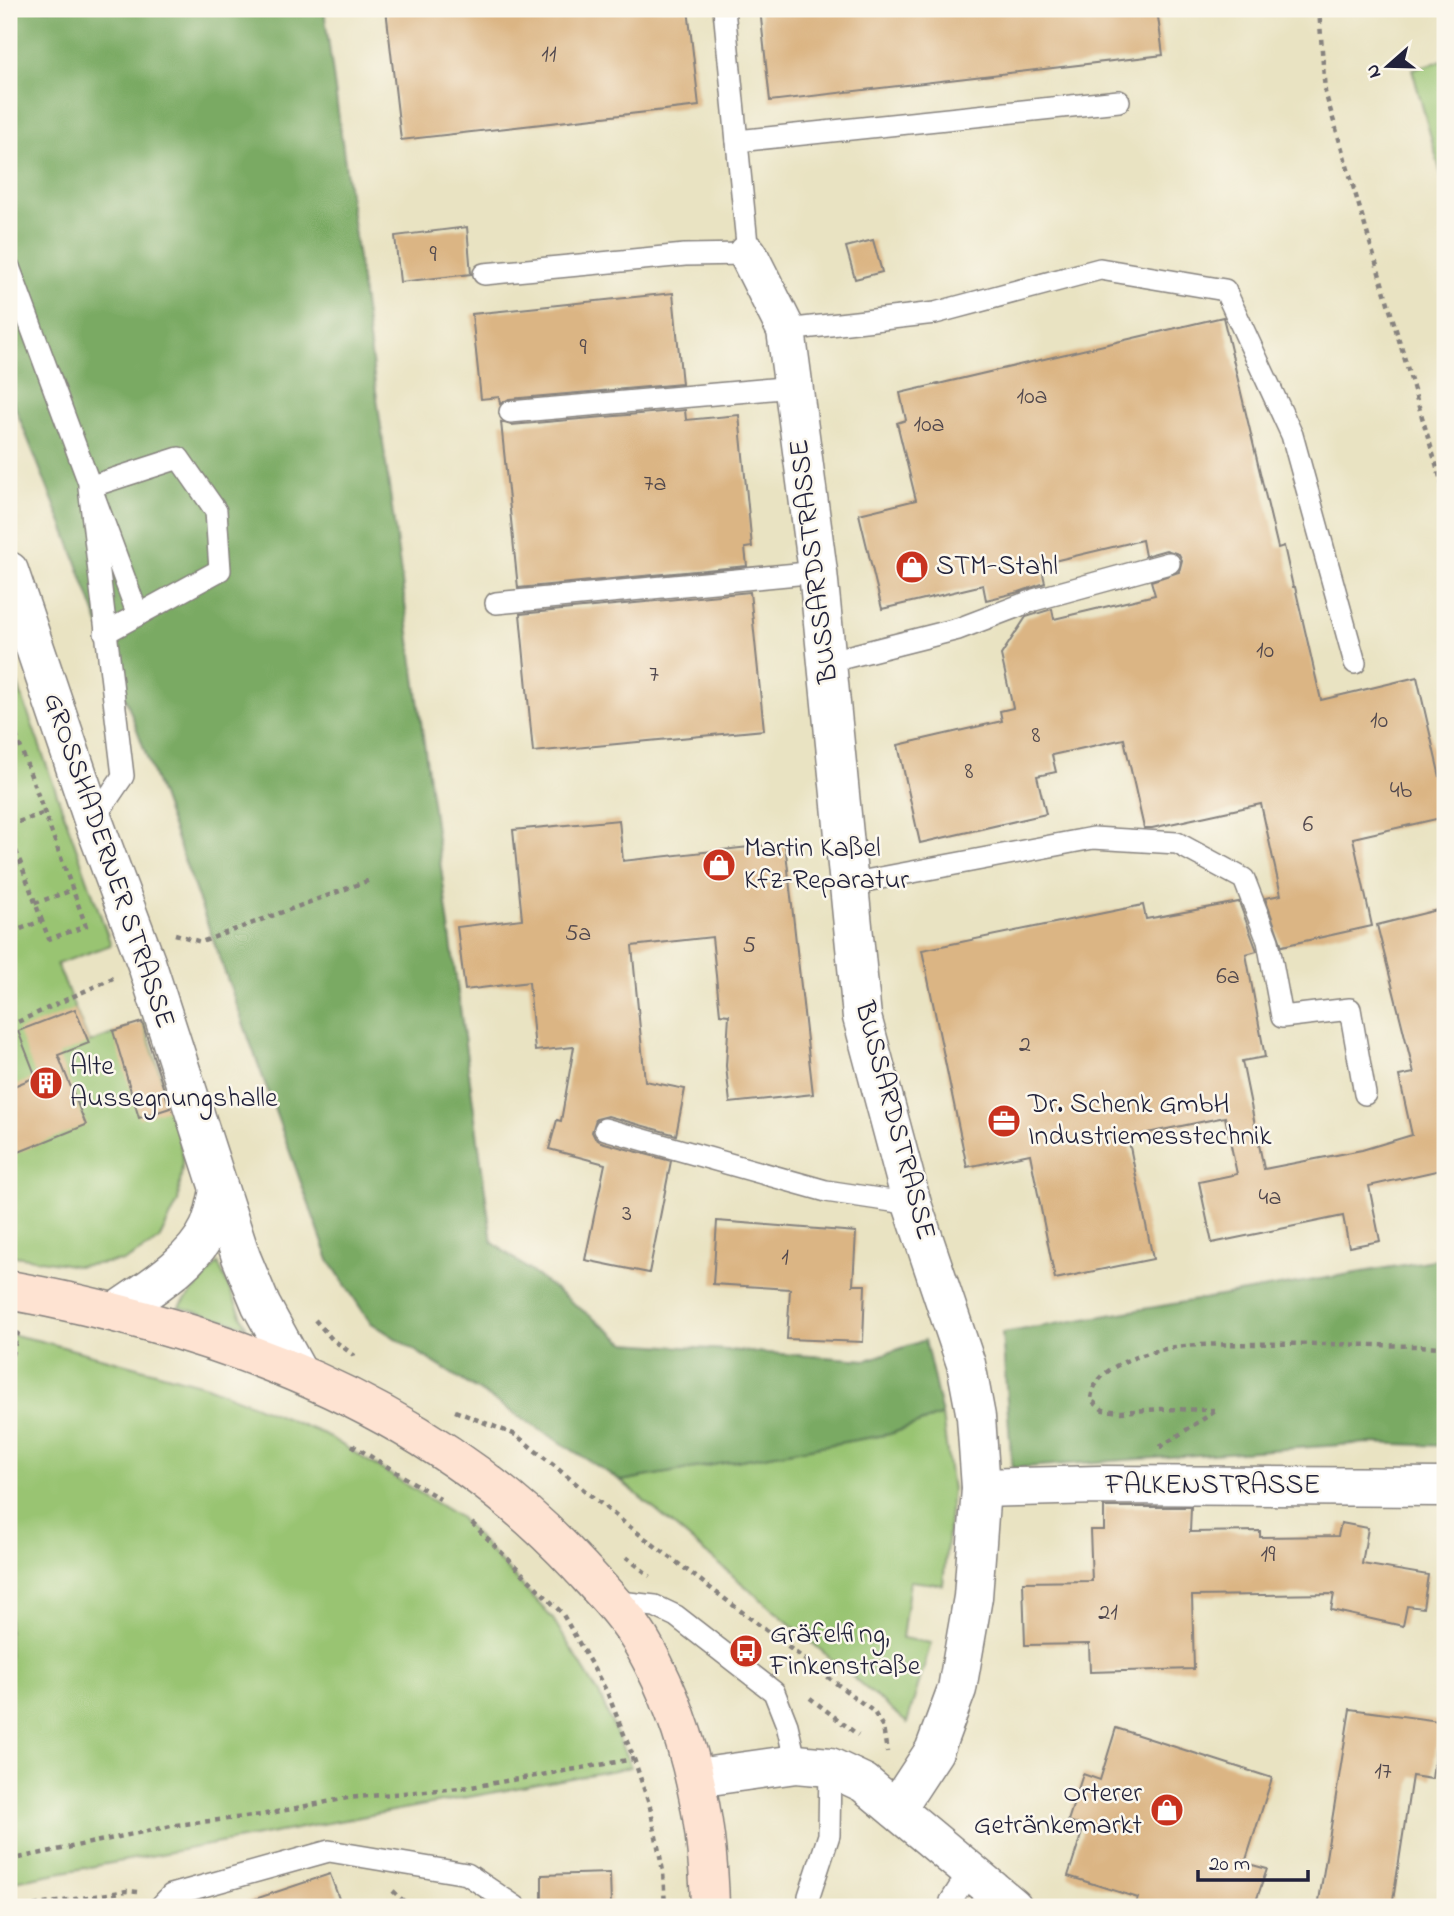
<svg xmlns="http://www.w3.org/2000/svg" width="1454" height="1916" font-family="'Indie Flower',sans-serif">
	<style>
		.green { fill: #99c472; stroke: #5e7356; stroke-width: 2 }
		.forest { fill: #7aaa64; stroke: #4e6650; stroke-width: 2 }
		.building { fill: #dbb584 }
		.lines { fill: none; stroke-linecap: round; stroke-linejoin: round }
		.lane-casing { stroke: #86827e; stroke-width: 24 }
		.street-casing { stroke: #86827e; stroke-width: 41 }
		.secondary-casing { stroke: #86827e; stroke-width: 41 }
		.path { stroke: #86827e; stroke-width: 4.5; stroke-dasharray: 5 5; stroke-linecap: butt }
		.lane { stroke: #fff; stroke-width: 21 }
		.street { stroke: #fff; stroke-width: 38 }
		.secondary { stroke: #fee3d2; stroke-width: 38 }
		.labels { text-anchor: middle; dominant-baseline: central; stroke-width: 5; stroke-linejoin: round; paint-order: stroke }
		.number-label { font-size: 24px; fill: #50474d }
		.street-label { font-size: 28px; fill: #22223b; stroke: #fbf7ec }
		.poi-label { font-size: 28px; fill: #22223b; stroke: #fbf7ec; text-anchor: start }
	</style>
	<rect width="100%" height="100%" fill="#fbf7ec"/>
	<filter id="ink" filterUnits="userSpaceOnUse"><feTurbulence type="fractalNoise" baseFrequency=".0143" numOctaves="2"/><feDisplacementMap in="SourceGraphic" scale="14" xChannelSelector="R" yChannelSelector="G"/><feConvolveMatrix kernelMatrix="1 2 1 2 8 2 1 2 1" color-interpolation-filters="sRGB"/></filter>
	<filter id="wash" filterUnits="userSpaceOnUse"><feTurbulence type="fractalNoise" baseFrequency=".00686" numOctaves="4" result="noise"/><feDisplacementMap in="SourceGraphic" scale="28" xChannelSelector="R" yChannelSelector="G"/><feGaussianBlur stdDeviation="1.57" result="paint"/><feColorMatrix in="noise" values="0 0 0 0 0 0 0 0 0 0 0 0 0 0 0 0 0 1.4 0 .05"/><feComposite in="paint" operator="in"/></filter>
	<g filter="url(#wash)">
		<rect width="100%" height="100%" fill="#e9e3c2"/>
		<!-- green -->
		<g class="green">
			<polygon points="1445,60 1445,188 1412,69"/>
			<polygon points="9,660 111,945 57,964 89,1043 144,1022 171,1108 183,1157 178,1202 159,1240 125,1261 77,1266 9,1255"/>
			<polygon points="218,1263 246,1326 179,1307"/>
			<polygon points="9,1334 41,1341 207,1386 324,1434 459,1517 553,1619 600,1696 631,1767 9,1882"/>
			<polygon points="942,1415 952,1490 943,1585 910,1581 902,1638 931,1643 907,1723 621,1481 890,1434"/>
		</g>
		<!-- forest -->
		<g class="forest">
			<polygon points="9,9 324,9 492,1242 626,1343 867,1360 925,1340 942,1415 890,1434 621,1481 370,1322 329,1260 67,536 9,392"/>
			<polygon points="1445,1258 1445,1446 1369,1443 1012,1468 1002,1333"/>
		</g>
		<g id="blocks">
			<!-- building -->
			<g class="building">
				<polygon points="386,9 688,9 699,106 401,140"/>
				<polygon points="760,9 1157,9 1163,55 770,101"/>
				<polygon points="467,227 471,274 400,282 395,236"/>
				<polygon points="873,240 882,272 855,279 846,247"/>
				<polygon points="673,293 682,384 509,399 500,404 499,397 481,399 472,314"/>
				<polygon points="1223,317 1278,548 1284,546 1293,587 1295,587 1321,700 1417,677 1445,799 1445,817 1353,838 1372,926 1282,946 1265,898 1281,895 1261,804 1152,828 1144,828 1124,739 1052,755 1056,772 1037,776 1046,814 920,843 898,745 1002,721 1000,711 1013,708 1001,655 1026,617 1052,609 1054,619 1155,595 1151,581 1179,572 1182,560 1179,554 1166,550 1145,556 1142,540 1041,564 1045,583 1019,592 986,600 983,585 882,609 859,514 916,500 897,423 906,420 900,393"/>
				<polygon points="685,410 686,420 739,415 752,547 745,548 747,566 518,588 501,422 511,425"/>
				<polygon points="750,592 764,730 533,752 520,614"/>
				<polygon points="619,820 623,861 785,843 813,1094 730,1103 726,1066 729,1015 720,1014 712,937 632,946 645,1081 685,1089 676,1135 608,1116 596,1119 592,1132 595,1138 601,1142 671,1161 649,1273 585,1260 605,1164 549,1149 557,1120 561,1121 574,1047 535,1051 529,982 465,990 457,927 522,919 513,830"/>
				<polygon points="1239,902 1257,951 1246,954 1265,1057 1242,1061 1264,1169 1362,1150 1412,1135 1399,1076 1414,1073 1377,925 1445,908 1445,1169 1369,1186 1380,1241 1349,1247 1343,1216 1212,1243 1199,1182 1237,1174 1225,1117 1128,1137 1153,1259 1055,1279 1030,1154 967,1167 922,950 1143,905 1146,919"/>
				<polygon points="75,1009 89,1043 58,1055 86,1125 9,1156 9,1088 36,1077 18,1031"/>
				<polygon points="142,1022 170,1108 139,1118 113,1031"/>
				<polygon points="717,1221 856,1232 853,1285 865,1285 863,1342 787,1339 790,1289 713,1284"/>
				<polygon points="1104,1507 1191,1507 1190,1532 1260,1531 1260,1537 1338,1536 1341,1523 1368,1528 1362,1564 1428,1575 1423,1608 1407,1606 1403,1626 1331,1610 1334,1594 1192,1596 1194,1669 1090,1672 1089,1644 1025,1645 1023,1582 1092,1581 1090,1530 1104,1530"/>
				<polygon points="1350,1709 1439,1721 1432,1779 1412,1776 1392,1907 1318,1907"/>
				<polygon points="1116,1728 1272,1778 1245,1863 1267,1869 1254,1907 1135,1907 1138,1898 1068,1876 1084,1826 1068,1821 1083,1774 1100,1780"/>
				<polygon points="610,1873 611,1907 542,1907 542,1875"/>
				<polygon points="330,1874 342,1907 247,1907 246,1902"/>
			</g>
		</g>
	</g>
	<g filter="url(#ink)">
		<use href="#blocks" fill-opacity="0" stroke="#86827e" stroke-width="2"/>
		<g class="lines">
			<defs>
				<g id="lane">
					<polyline points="737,141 1119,101"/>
					<polyline points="9,267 138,615"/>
					<polyline points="484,274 685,255 748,254 724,9"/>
					<polyline points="786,330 935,313 1100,269 1225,290 1292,435 1355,663"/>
					<polyline points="510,412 794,387"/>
					<polyline points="496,603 818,572"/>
					<polyline points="827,662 958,629 1034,600 1169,563"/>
					<polyline points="93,820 123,776 89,487 179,458 216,511 220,570 105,633"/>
					<polyline points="849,884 1093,838 1177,843 1244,879 1268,941 1282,1017 1350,1009 1365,1094"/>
					<polyline points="605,1129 826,1191 912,1204"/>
					<polyline points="611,1601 655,1606 676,1616 774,1692 787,1725 796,1764"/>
					<polyline points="809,1896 829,1835 830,1767"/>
					<polyline points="160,1907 171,1895 329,1851 467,1874 516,1907"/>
					<polyline points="950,1907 951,1901 969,1872"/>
				</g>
				<g id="street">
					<polyline points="748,254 786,330 818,572 862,1017 912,1204 966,1364 976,1417 981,1488 973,1597 957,1689 934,1751 896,1809"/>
					<polyline points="9,571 93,820 147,965 241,1257 261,1305 297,1371"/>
					<path d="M 117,1311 C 147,1290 193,1263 209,1228 C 214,1217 216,1203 219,1191"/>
					<polyline points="981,1488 1100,1485 1445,1487"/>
					<polyline points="696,1778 796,1764 830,1767 864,1783 1013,1907"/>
				</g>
				<path id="secondary" d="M 9,1290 C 219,1328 431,1405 579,1566 C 602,1591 629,1618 645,1648 C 689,1727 708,1818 710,1907"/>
			</defs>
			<!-- lane casing -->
			<use href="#lane" class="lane-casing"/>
			<!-- street casing -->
			<use href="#street" class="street-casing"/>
			<!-- secondary casing -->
			<use href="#secondary" class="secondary-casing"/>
			<!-- path -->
			<g class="path">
				<polyline points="1319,9 1325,92 1445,494"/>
				<polyline points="9,716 86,926 49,939 42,921 9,933"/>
				<polyline points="9,825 45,813"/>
				<polyline points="9,832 42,921"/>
				<polyline points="35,903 73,890"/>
				<polyline points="175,934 201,942 370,880"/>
				<polyline points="9,1026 113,978"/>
				<polyline points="315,1320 332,1339 355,1356"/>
				<polyline points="9,1365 19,1329"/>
				<polyline points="455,1411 516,1435 626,1524 874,1712 883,1727 887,1752"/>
				<polyline points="352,1445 440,1499"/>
				<path d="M 1160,1447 L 1217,1410 L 1160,1409 L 1121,1412 L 1103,1410 L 1091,1400 C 1093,1369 1133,1357 1160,1350 C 1189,1343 1221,1345 1251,1344 C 1316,1343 1380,1345 1445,1347"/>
				<polyline points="472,1523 562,1613 607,1692 634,1759 650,1807 663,1871 665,1907"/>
				<polyline points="626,1557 650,1576"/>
				<polyline points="810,1698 858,1735"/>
				<polyline points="9,1860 176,1825 261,1815 347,1798 471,1787 634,1759"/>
				<polyline points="393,1891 410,1907"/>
				<polyline points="24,1907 127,1891 137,1892"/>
			</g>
			<!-- lane -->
			<use href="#lane" class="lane"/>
			<!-- street -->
			<use href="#street" class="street"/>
			<!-- secondary -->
			<use href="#secondary" class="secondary"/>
		</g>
	</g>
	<!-- icons -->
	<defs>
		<symbol id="shop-disc" viewBox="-11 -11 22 22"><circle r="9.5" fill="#c8321e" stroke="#fbf7ec"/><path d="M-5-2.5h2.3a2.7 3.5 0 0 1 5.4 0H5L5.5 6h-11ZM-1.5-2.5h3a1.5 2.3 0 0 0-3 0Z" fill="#fff"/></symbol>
		<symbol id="building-disc" viewBox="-11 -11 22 22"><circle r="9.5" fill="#c8321e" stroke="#fbf7ec"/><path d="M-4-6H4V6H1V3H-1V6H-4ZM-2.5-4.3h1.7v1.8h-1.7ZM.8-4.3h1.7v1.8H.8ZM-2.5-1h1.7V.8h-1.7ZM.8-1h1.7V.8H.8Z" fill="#fff"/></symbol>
		<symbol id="office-disc" viewBox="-11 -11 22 22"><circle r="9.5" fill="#c8321e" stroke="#fbf7ec"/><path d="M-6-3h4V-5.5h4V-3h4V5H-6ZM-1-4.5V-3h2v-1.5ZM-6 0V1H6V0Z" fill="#fff"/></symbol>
		<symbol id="bus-disc" viewBox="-11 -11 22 22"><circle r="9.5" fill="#c8321e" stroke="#fbf7ec"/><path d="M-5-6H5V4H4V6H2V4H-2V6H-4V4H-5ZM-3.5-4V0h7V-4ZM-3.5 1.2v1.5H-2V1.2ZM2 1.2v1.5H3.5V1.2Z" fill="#fff"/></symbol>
	</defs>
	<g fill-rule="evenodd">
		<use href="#shop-disc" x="893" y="548" width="38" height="38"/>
		<use href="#shop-disc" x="700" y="846" width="38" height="38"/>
		<use href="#building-disc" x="27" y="1064" width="38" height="38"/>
		<use href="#office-disc" x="985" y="1102" width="38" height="38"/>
		<use href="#bus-disc" x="727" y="1632" width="38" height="38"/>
		<use href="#shop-disc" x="1148" y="1791" width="38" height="38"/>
	</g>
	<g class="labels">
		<!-- number labels -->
		<g class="number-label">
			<text x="549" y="55">11</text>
			<text x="433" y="255">9</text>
			<text x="583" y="348">9</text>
			<text x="1032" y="397">10a</text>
			<text x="929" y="425">10a</text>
			<text x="655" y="484">7a</text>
			<text x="1265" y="651">10</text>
			<text x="654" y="675">7</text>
			<text x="1379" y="721">10</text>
			<text x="1036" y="736">8</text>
			<text x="969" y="772">8</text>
			<text x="1401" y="791">4b</text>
			<text x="1308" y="825">6</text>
			<text x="578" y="934">5a</text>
			<text x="749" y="946">5</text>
			<text x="1228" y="977">6a</text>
			<text x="1025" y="1045">2</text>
			<text x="1270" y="1198">4a</text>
			<text x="627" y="1214">3</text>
			<text x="785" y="1258">1</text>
			<text x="1268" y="1555">19</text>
			<text x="1108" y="1613">21</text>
			<text x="1383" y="1772">17</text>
		</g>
		<!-- street labels -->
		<g class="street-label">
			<text transform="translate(815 561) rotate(-97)">BUSSARDSTRASSE</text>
			<text transform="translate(108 861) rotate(71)">GROSSHADERNER STRASSE</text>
			<text transform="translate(894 1121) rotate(75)">BUSSARDSTRASSE</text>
			<text x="1213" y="1486">FALKENSTRASSE</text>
		</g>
		<!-- poi labels -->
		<g class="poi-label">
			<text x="936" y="567">STM-Stahl</text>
			<text x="744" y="849">Martin Kaßel<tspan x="744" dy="32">Kfz-Reparatur</tspan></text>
			<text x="70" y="1067">Alte<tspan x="70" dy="32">Aussegnungshalle</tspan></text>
			<text x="1028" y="1105">Dr. Schenk GmbH<tspan x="1028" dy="32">Industriemesstechnik</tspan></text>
			<text x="770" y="1635">Gräfelfing,<tspan x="770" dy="32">Finkenstraße</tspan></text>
			<text x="1142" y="1794" text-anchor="end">Orterer<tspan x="1142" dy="32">Getränkemarkt</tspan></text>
		</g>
	</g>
	<!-- margin -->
	<rect width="1454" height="1916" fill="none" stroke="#fbf7ec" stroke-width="35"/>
	<!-- north arrow -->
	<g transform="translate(1388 66) rotate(250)" stroke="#fbf7ec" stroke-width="5" paint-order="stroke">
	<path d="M0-5L12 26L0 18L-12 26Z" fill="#22223b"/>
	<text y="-10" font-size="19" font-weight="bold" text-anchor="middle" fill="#22223b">N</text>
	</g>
	<!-- scale -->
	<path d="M1198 1870v10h110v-10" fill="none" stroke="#22223b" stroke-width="3.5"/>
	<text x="1209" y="1870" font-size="21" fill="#22223b" stroke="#fbf7ec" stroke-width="5" paint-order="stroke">20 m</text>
</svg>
